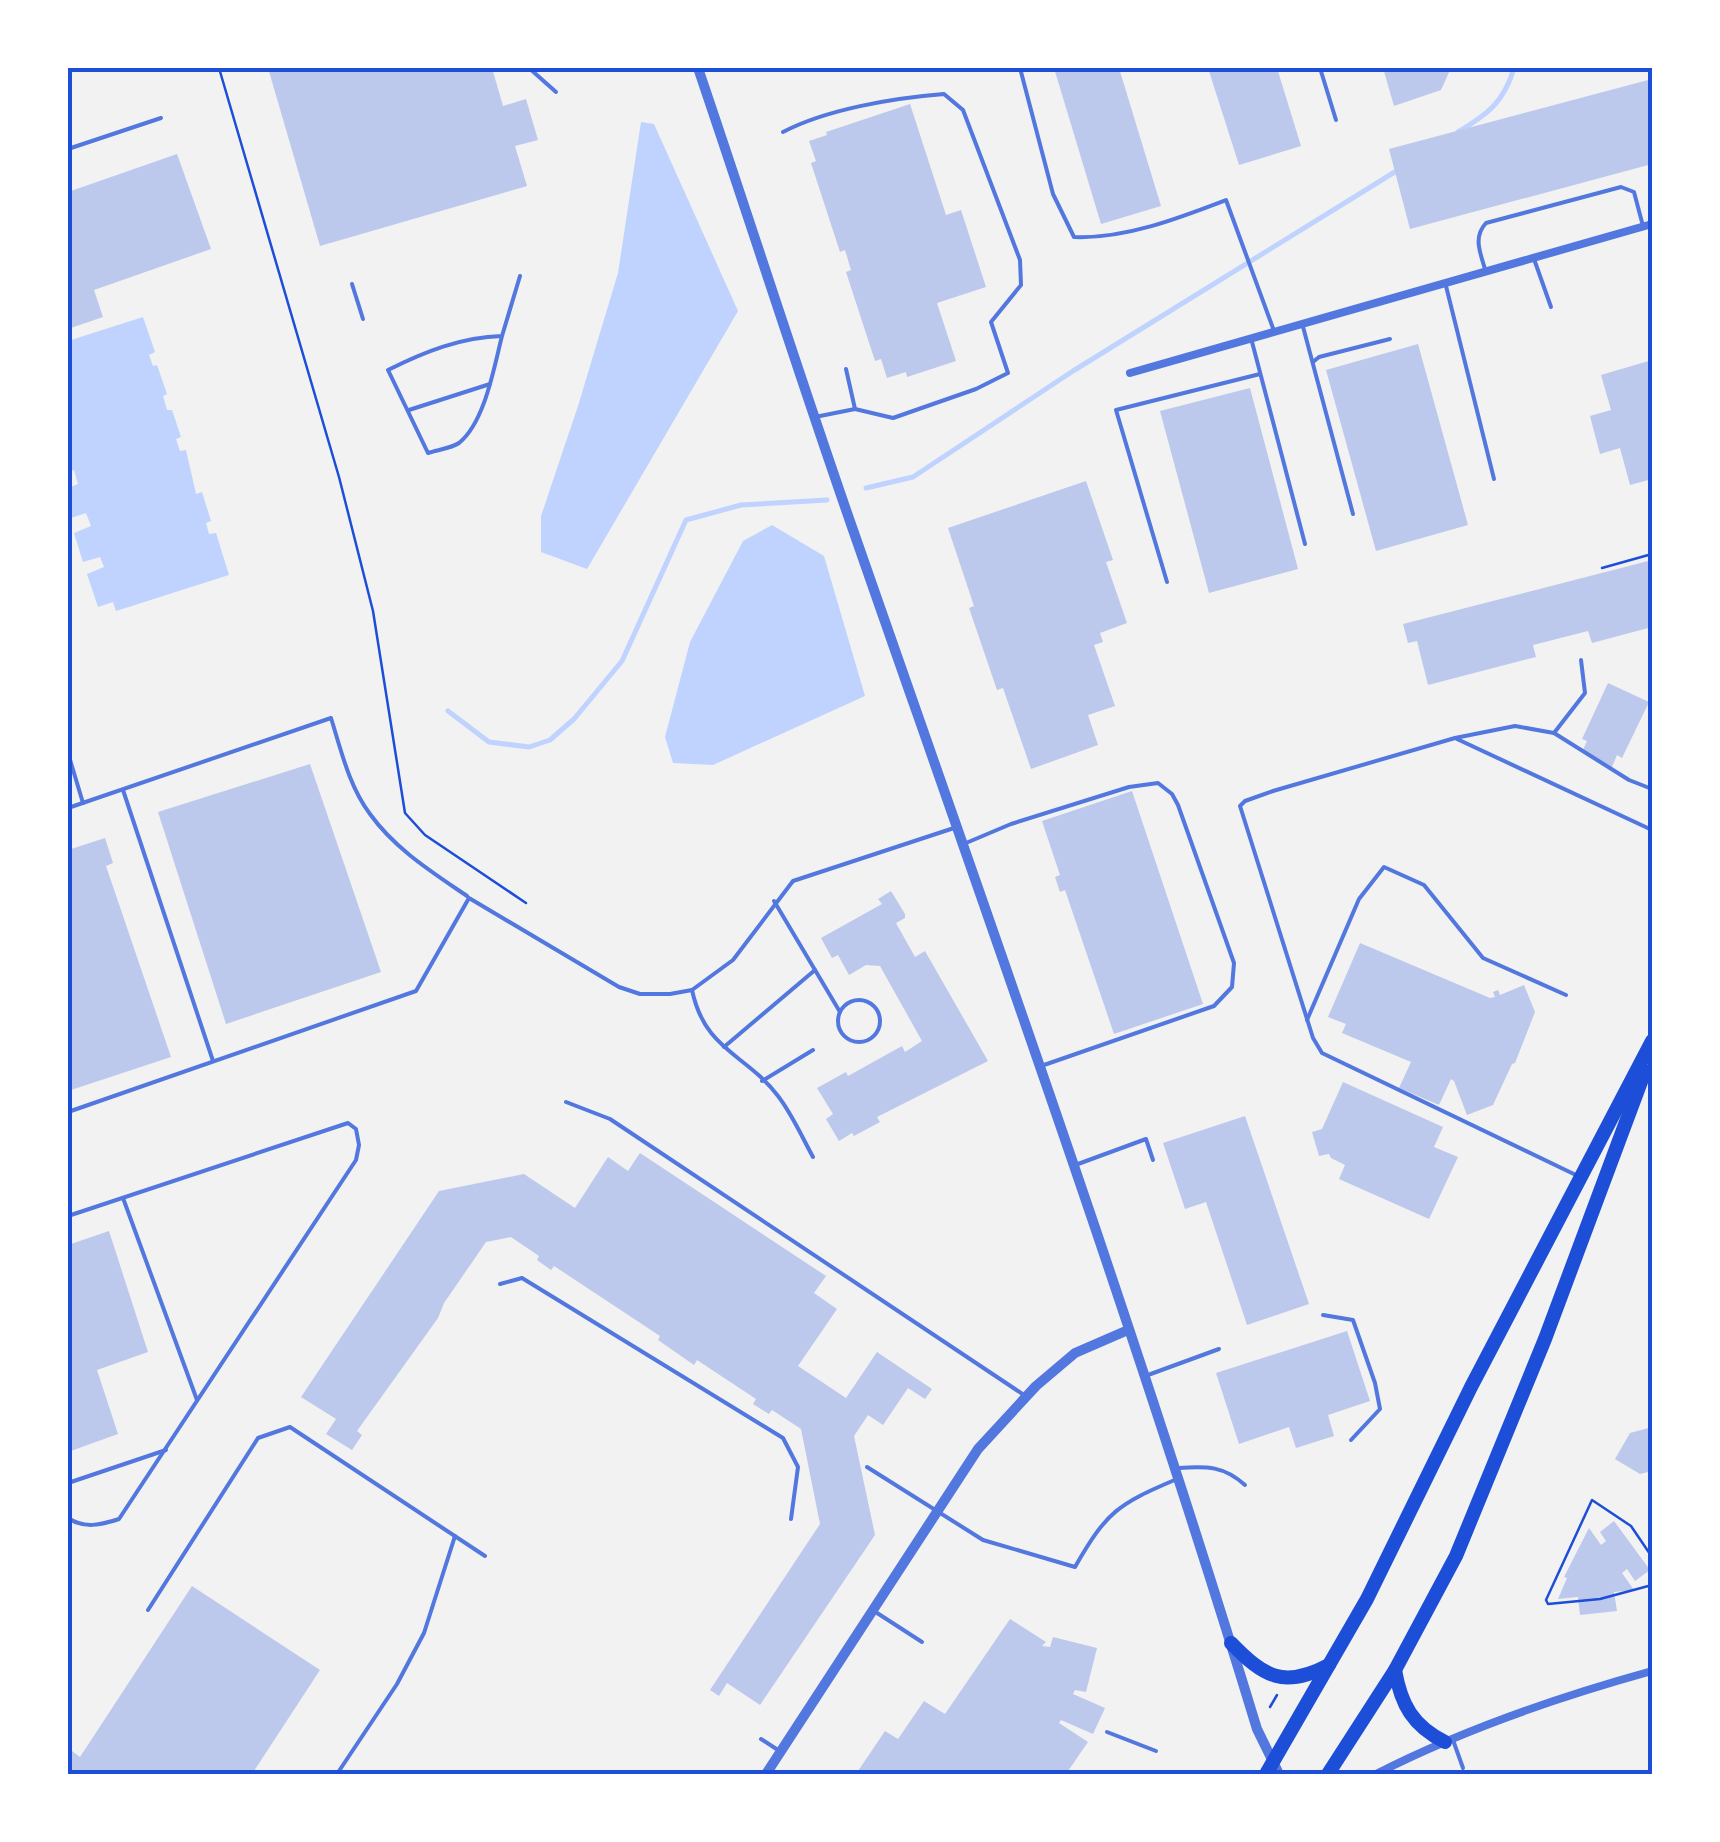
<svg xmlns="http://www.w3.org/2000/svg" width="1720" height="1842" font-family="'DM Sans',sans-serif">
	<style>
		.water { fill: #bfd3fe }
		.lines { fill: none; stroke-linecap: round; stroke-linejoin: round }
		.stream { stroke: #bfd3fe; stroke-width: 5 }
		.building { fill: #bdc9ec }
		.path { stroke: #1d4ed8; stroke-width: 2.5 }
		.service { stroke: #5277de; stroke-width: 4 }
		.minor { stroke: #5277de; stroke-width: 8 }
		.tertiary { stroke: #5277de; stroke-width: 10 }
		.trunk { stroke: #1d4ed8; stroke-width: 14 }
		.neatline { fill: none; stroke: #1d4ed8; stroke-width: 4 }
	</style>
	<rect width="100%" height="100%" fill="#f2f2f2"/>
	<!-- water -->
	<g class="water">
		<polygon points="641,122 654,124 738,311 587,569 541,552 541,516 578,406 618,273"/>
		<polygon points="143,317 155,352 149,355 153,366 157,365 167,394 163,396 167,410 172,410 181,437 176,439 180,451 186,450 196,494 202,492 211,521 206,523 209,534 216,533 229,575 116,611 113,602 98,607 87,574 104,567 100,557 83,562 74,533 91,526 86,513 71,518 68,488 78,484 74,470 68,472 68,341"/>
		<polygon points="772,525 824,556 865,696 713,765 673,763 665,737 690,642 743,541"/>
	</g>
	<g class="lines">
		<!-- stream -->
		<g class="stream">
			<path d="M 1458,132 C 1488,114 1504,102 1514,68"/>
			<polyline points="866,488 913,477 1073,371 1398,170"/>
			<polyline points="448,711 489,742 529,747 550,740 574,719 622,661 686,520 741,505 827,500"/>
		</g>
	</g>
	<!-- building -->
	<g class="building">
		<polygon points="268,68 492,68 503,106 526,99 538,140 515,146 527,186 320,246"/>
		<polygon points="1054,68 1119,68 1161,206 1101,224"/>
		<polygon points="1208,68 1277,68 1301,146 1239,165"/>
		<polygon points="1383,68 1451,68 1441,90 1394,106"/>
		<polygon points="1652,79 1652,164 1410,229 1389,149"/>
		<polygon points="910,104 946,215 961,210 986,287 937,303 956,361 907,377 906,372 887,378 881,359 875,361 846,272 851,270 845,250 840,252 811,163 816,161 809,141 827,135 826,132"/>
		<polygon points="177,154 211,249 94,290 103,317 68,329 68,192"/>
		<polygon points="1418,344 1468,525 1376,551 1326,370"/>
		<polygon points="1652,360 1652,479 1630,485 1620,448 1600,454 1590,416 1611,410 1601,375"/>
		<polygon points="1250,388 1298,569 1209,593 1160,411"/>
		<polygon points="1086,481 1113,560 1106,562 1127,623 1100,633 1103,642 1094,645 1115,706 1088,715 1098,745 1031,769 1003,688 997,690 969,608 974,606 948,528"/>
		<polygon points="1652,560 1652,627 1592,643 1588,631 1533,645 1536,657 1428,685 1417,641 1408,643 1403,624"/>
		<polygon points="1608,683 1649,702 1622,758 1617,755 1612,767 1582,752 1587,741 1582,739"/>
		<polygon points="310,764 381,972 226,1024 158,812"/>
		<polygon points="1132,791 1203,1004 1114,1034 1065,890 1060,892 1055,877 1060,875 1042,821"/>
		<polygon points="105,838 113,863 106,866 171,1057 68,1091 68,850"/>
		<polygon points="891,891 905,914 905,918 896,923 915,957 925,951 988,1061 877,1117 880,1122 854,1136 852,1133 839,1141 826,1119 833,1114 817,1088 846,1072 848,1076 902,1046 905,1052 922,1041 880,966 866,965 849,975 838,955 832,958 821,938 882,904 878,899"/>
		<polygon points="1360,943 1490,998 1495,997 1493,992 1498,990 1500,995 1524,985 1535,1012 1515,1063 1512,1064 1493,1105 1467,1115 1454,1081 1451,1079 1439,1105 1399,1088 1411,1062 1342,1033 1346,1024 1328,1017"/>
		<polygon points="1343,1082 1443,1127 1434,1147 1458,1157 1429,1219 1339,1179 1345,1165 1331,1158 1329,1154 1319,1156 1312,1132 1322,1129"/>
		<polygon points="1245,1116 1309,1304 1247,1325 1206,1202 1185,1209 1163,1143"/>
		<polygon points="640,1153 826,1276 814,1293 837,1309 798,1366 846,1398 877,1352 932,1389 925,1399 908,1388 883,1425 868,1415 854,1436 875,1535 760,1705 727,1683 719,1696 710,1690 820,1524 801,1429 772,1410 769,1414 753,1404 756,1399 697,1360 694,1365 658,1340 660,1336 554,1266 551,1270 537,1260 539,1256 511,1237 486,1242 444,1303 438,1318 357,1431 362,1435 352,1450 326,1434 336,1419 301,1397 439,1191 524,1174 575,1208 608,1157 628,1171"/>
		<polygon points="109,1231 148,1352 97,1370 118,1434 68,1452 68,1245"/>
		<polygon points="1347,1331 1370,1401 1328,1415 1334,1436 1296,1448 1289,1427 1239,1444 1216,1373"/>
		<polygon points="1652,1427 1652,1471 1640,1474 1615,1459 1630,1433"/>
		<polygon points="1614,1521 1650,1570 1635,1581 1627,1569 1622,1573 1634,1590 1614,1592 1617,1611 1580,1615 1578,1597 1558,1599 1567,1578 1564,1577 1589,1528 1601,1545 1606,1541 1600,1532"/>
		<polygon points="192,1586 320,1670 252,1774 68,1774 68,1758 72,1751 80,1757"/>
		<polygon points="1010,1619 1046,1642 1042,1646 1050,1647 1053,1637 1097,1648 1086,1692 1075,1690 1073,1694 1105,1708 1093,1734 1061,1720 1059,1723 1088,1742 1066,1774 856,1774 885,1731 898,1739 924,1701 945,1714"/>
	</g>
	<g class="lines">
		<!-- path -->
		<g class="path">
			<polyline points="219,68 339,477 373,611 405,813 425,835 526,903"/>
			<polyline points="1602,568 1652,554"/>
			<polyline points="1652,1557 1631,1526 1592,1500 1546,1600 1548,1604 1600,1599 1652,1585"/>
			<polyline points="1270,1707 1277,1695"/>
		</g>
		<!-- service -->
		<g class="service">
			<polyline points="529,68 556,92"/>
			<path d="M 1020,68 L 1053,194 L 1074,237 C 1125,239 1179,218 1226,200 L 1274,331"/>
			<polyline points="1320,68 1336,120"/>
			<polyline points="68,71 79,68"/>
			<path d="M 783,132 C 827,109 894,98 944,94 L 963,110 L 1020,260 L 1021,285 L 991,322 L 1008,373 L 976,389 L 893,418 L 855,409"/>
			<polyline points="68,149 161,118"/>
			<polyline points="1534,259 1551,307"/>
			<path d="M 1485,269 C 1480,252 1473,237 1486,223 L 1621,187 L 1634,192 L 1643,226"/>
			<polyline points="1445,282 1494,479"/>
			<polyline points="352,284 363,319"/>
			<polyline points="1302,323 1353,514"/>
			<path d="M 502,336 C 494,367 485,422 459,443 C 452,448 437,450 428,453 L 388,370 C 424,352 461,337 502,336 L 520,276"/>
			<polyline points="1251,338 1305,544"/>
			<polyline points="1313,362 1319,357 1390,339"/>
			<polyline points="409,410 490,384"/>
			<polyline points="815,417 855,409 846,369"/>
			<polyline points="1167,582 1116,410 1260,374"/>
			<polyline points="1554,733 1585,693 1581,660"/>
			<polyline points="1457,739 1652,830"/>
			<polyline points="68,753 83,803"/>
			<polyline points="123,790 213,1061"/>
			<path d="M 68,808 L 331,718 C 341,750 349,786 370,814 C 395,849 432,872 467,896"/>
			<polyline points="966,843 1011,824 1129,787 1158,783 1172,794 1178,805 1234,963 1232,987 1214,1006 1044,1065"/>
			<polyline points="774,901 840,1012"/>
			<path d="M 692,990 C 705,1051 745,1053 778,1096 C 792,1114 802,1137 813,1157"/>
			<circle cx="859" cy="1021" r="21"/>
			<polyline points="1307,1020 1359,899 1384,867 1424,885 1483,958 1566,995"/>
			<polyline points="724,1047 815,970"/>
			<polyline points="762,1081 813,1050"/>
			<polyline points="566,1102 610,1119 1024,1395"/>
			<polyline points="68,1112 416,991 469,898 619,987 640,994 670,994 692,990 733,960 793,881 954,828"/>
			<polyline points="1078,1164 1146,1139 1153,1160"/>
			<polyline points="1578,1176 1322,1053 1313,1038 1240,806 1245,801 1273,791 1455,738 1515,726 1554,733 1629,780 1652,789"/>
			<polyline points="123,1198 197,1400"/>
			<path d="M 68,1216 L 348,1123 L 356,1129 L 359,1145 L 356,1160 L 119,1519 C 101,1525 84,1529 68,1518"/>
			<polyline points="500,1284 522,1278 783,1438 798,1467 791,1519"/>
			<polyline points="1323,1315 1353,1320 1375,1383 1380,1409 1351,1440"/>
			<polyline points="1148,1375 1219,1349"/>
			<path d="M 867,1467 L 983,1540 L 1075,1567 C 1107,1511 1118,1504 1177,1479"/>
			<path d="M 1179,1468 C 1207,1466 1224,1466 1245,1485"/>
			<polyline points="68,1483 166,1450"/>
			<polyline points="148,1610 258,1438 290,1427 485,1556"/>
			<polyline points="874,1611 922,1642"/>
			<polyline points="1107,1732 1156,1751"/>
			<polyline points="761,1739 778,1750"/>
			<polyline points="1453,1740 1463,1768"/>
			<polyline points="337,1774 397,1684 424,1633 455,1536"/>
		</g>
		<!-- minor -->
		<g class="minor">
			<polyline points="1130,373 1652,224"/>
			<path d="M 1376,1774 C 1464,1729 1558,1697 1652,1671"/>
		</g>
		<!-- tertiary -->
		<g class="tertiary">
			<path d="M 698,68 C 750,221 799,375 852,527 C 991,926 1134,1325 1257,1729 L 1279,1774"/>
			<polyline points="766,1774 978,1449 1036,1386 1075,1353 1128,1330"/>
		</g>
		<!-- trunk -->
		<g class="trunk">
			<path d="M 1231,1643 C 1264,1677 1284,1689 1329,1665"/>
			<path d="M 1395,1670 C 1401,1705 1413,1726 1445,1742"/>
			<polyline points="1266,1774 1367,1599 1471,1387 1652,1041"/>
			<polyline points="1328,1774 1395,1670 1456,1556 1545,1339 1645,1071"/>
		</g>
	</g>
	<!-- border -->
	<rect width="1720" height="1842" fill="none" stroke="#ffffff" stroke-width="140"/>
	<rect x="70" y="70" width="1580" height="1702" class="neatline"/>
</svg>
